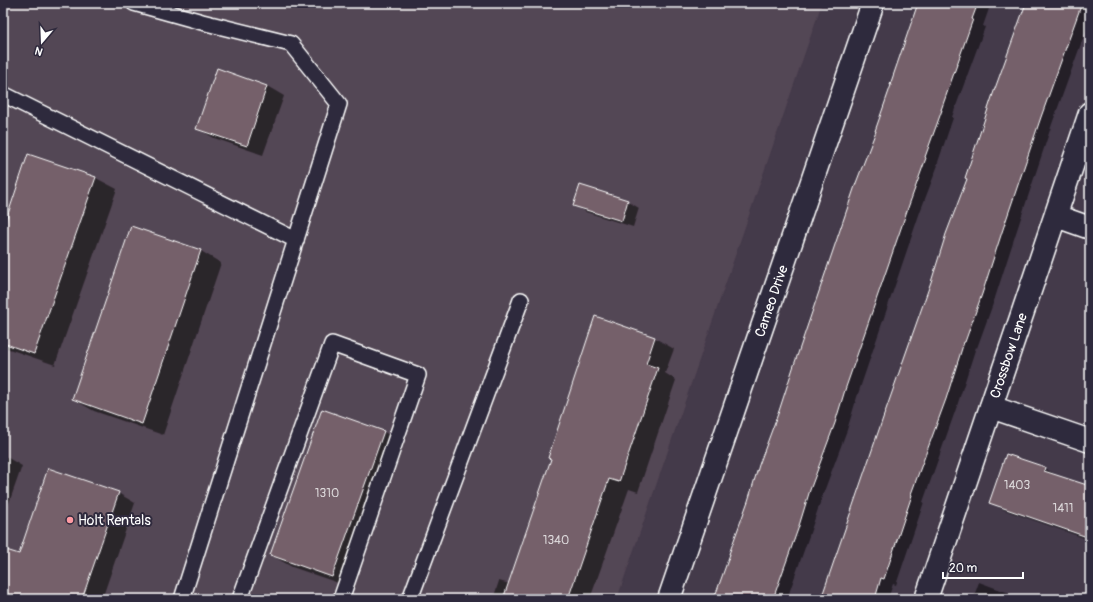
<svg xmlns="http://www.w3.org/2000/svg" width="1093" height="602" font-family="Pangolin,sans-serif">
	<style>
		.built { fill: #534654 }
		.shadow { fill: #0007 }
		.building { fill: #75616a; stroke: #fff }
		.lines { fill: none; stroke-linecap: round; stroke-linejoin: round }
		.service-casing { stroke: #fff; stroke-width: 18 }
		.minor-casing { stroke: #fff; stroke-width: 25 }
		.service { stroke: #2f2a3d; stroke-width: 15 }
		.minor { stroke: #2f2a3d; stroke-width: 22 }
		.poi-dot { fill: #ff9aa2; stroke: #2f2a3d; stroke-width: 1.5 }
		.labels { text-anchor: middle; dominant-baseline: central; stroke-width: 4; stroke-linejoin: round; paint-order: stroke }
		.number-label { font-size: 12px; fill: #dcd8da }
		.street-label { font-size: 14px; fill: #fff; stroke: #2f2a3d }
		.poi-label { font-size: 14px; fill: #fff; stroke: #2f2a3d; text-anchor: start }
	</style>
	<rect width="100%" height="100%" fill="#443a4a"/>
	<filter id="ink" filterUnits="userSpaceOnUse"><feTurbulence type="fractalNoise" baseFrequency=".025" numOctaves="2"/><feDisplacementMap in="SourceGraphic" scale="8" xChannelSelector="R" yChannelSelector="G"/><feConvolveMatrix kernelMatrix="1 2 1 2 8 2 1 2 1" color-interpolation-filters="sRGB"/></filter>
	<g filter="url(#ink)">
		<!-- built -->
		<polygon class="built" points="3,3 822,3 617,599 3,599"/>
		<!-- shadow -->
		<g class="shadow">
			<polygon points="920,3 991,3 983,26 985,27 952,117 953,118 937,165 938,165 920,212 857,397 847,430 822,497 809,536 787,599 715,599 877,131"/>
			<polygon points="1027,3 1090,3 1090,19 1052,124 1014,239 994,301 977,348 976,347 957,406 923,502 924,502 896,585 893,584 888,599 822,599 968,179"/>
			<polygon points="217,69 267,86 284,96 263,155 214,138 197,128"/>
			<polygon points="28,155 96,178 117,189 55,365 3,347 3,232"/>
			<polygon points="627,201 639,208 633,227 586,212 575,205"/>
			<polygon points="132,227 201,251 221,263 163,435 94,411 73,399"/>
			<polygon points="596,317 655,338 674,349 665,373 676,380 638,492 629,489 590,599 493,599 499,581 510,584 552,459"/>
			<polygon points="323,410 384,432 404,444 353,588 292,567 271,555"/>
			<polygon points="3,455 22,466 3,520"/>
			<polygon points="1044,468 1056,475 1056,476 1090,488 1090,540 1002,509 991,502"/>
			<polygon points="118,493 135,503 102,599 3,599 3,550 20,555"/>
			<polygon points="979,582 1025,599 973,599"/>
		</g>
		<!-- building -->
		<g class="building">
			<polygon points="918,3 978,3 972,19 973,19 941,110 942,110 925,157 926,158 909,205 845,390 835,423 810,490 798,529 773,599 714,599 730,554 729,554 748,501 759,465 779,411 793,368 856,183 876,131 875,131 891,85 890,85"/>
			<polygon points="1026,3 1082,3 1041,117 1002,232 982,294 965,342 964,342 946,399 911,494 912,495 884,579 881,578 875,599 821,599 883,418 932,279 946,234 967,179 965,178 993,94"/>
			<polygon points="217,68 267,86 247,146 196,129"/>
			<polygon points="28,154 96,177 34,354 3,343 3,229"/>
			<polygon points="580,185 628,200 622,221 573,206"/>
			<polygon points="131,226 201,250 142,424 72,399"/>
			<polygon points="595,316 655,337 646,364 658,368 619,482 609,479 568,599 503,599 551,459 548,458"/>
			<polygon points="322,409 384,431 332,577 270,555"/>
			<polygon points="1006,454 1045,467 1044,471 1090,486 1090,538 989,503"/>
			<polygon points="48,468 119,492 82,599 3,599 3,549 19,554"/>
		</g>
		<g class="lines">
			<defs>
				<g id="service">
					<polyline points="134,3 202,22 291,44 339,104 182,599"/>
					<polyline points="3,94 296,240"/>
					<polyline points="240,599 332,344 418,375 341,599"/>
					<polyline points="410,599 521,300"/>
				</g>
				<g id="minor">
					<polyline points="1056,216 1090,228"/>
					<polyline points="991,407 1090,441"/>
					<path id="s1" d="M 669,599 L 873,3"/>
					<path id="s2" d="M 926,599 L 1090,113"/>
				</g>
			</defs>
			<!-- service casing -->
			<use href="#service" class="service-casing"/>
			<!-- minor casing -->
			<use href="#minor" class="minor-casing"/>
			<!-- service -->
			<use href="#service" class="service"/>
			<!-- minor -->
			<use href="#minor" class="minor"/>
		</g>
	</g>
	<!-- markers -->
	<circle class="poi-dot" cx="70" cy="520" r="4"/>
	<g class="labels">
		<!-- number labels -->
		<g class="number-label">
			<text x="1017" y="485">1403</text>
			<text x="327" y="493">1310</text>
			<text x="1063" y="508">1411</text>
			<text x="556" y="540">1340</text>
		</g>
		<!-- street labels -->
		<g class="street-label">
			<text stroke="none"><textPath href="#s1" startOffset="315">Cameo Drive</textPath></text>
			<text stroke="none"><textPath href="#s2" startOffset="257">Crossbow Lane</textPath></text>
		</g>
		<!-- poi labels -->
		<g class="poi-label">
			<text x="78" y="520">Holt Rentals</text>
		</g>
	</g>
	<!-- margin -->
	<rect width="1093" height="602" fill="none" stroke="#2f2a3d" stroke-width="16"/>
	<rect x="8" y="8" width="1077" height="586" fill="none" stroke="#fff" stroke-width="1.5" filter="url(#ink)"/>
	<!-- north arrow -->
	<g transform="translate(42 42) rotate(199)" stroke="#2f2a3d" stroke-width="3" paint-order="stroke">
	<path d="M0-3L7 15L0 10L-7 15Z" fill="#ffffff"/>
	<text y="-6" font-size="11" font-weight="bold" text-anchor="middle" fill="#ffffff">N</text>
	</g>
	<!-- scale -->
	<path d="M943 572v6h80v-6" fill="none" stroke="#ffffff" stroke-width="2"/>
	<text x="949" y="572" font-size="12" fill="#ffffff" stroke="#2f2a3d" stroke-width="3" paint-order="stroke">20 m</text>
</svg>
